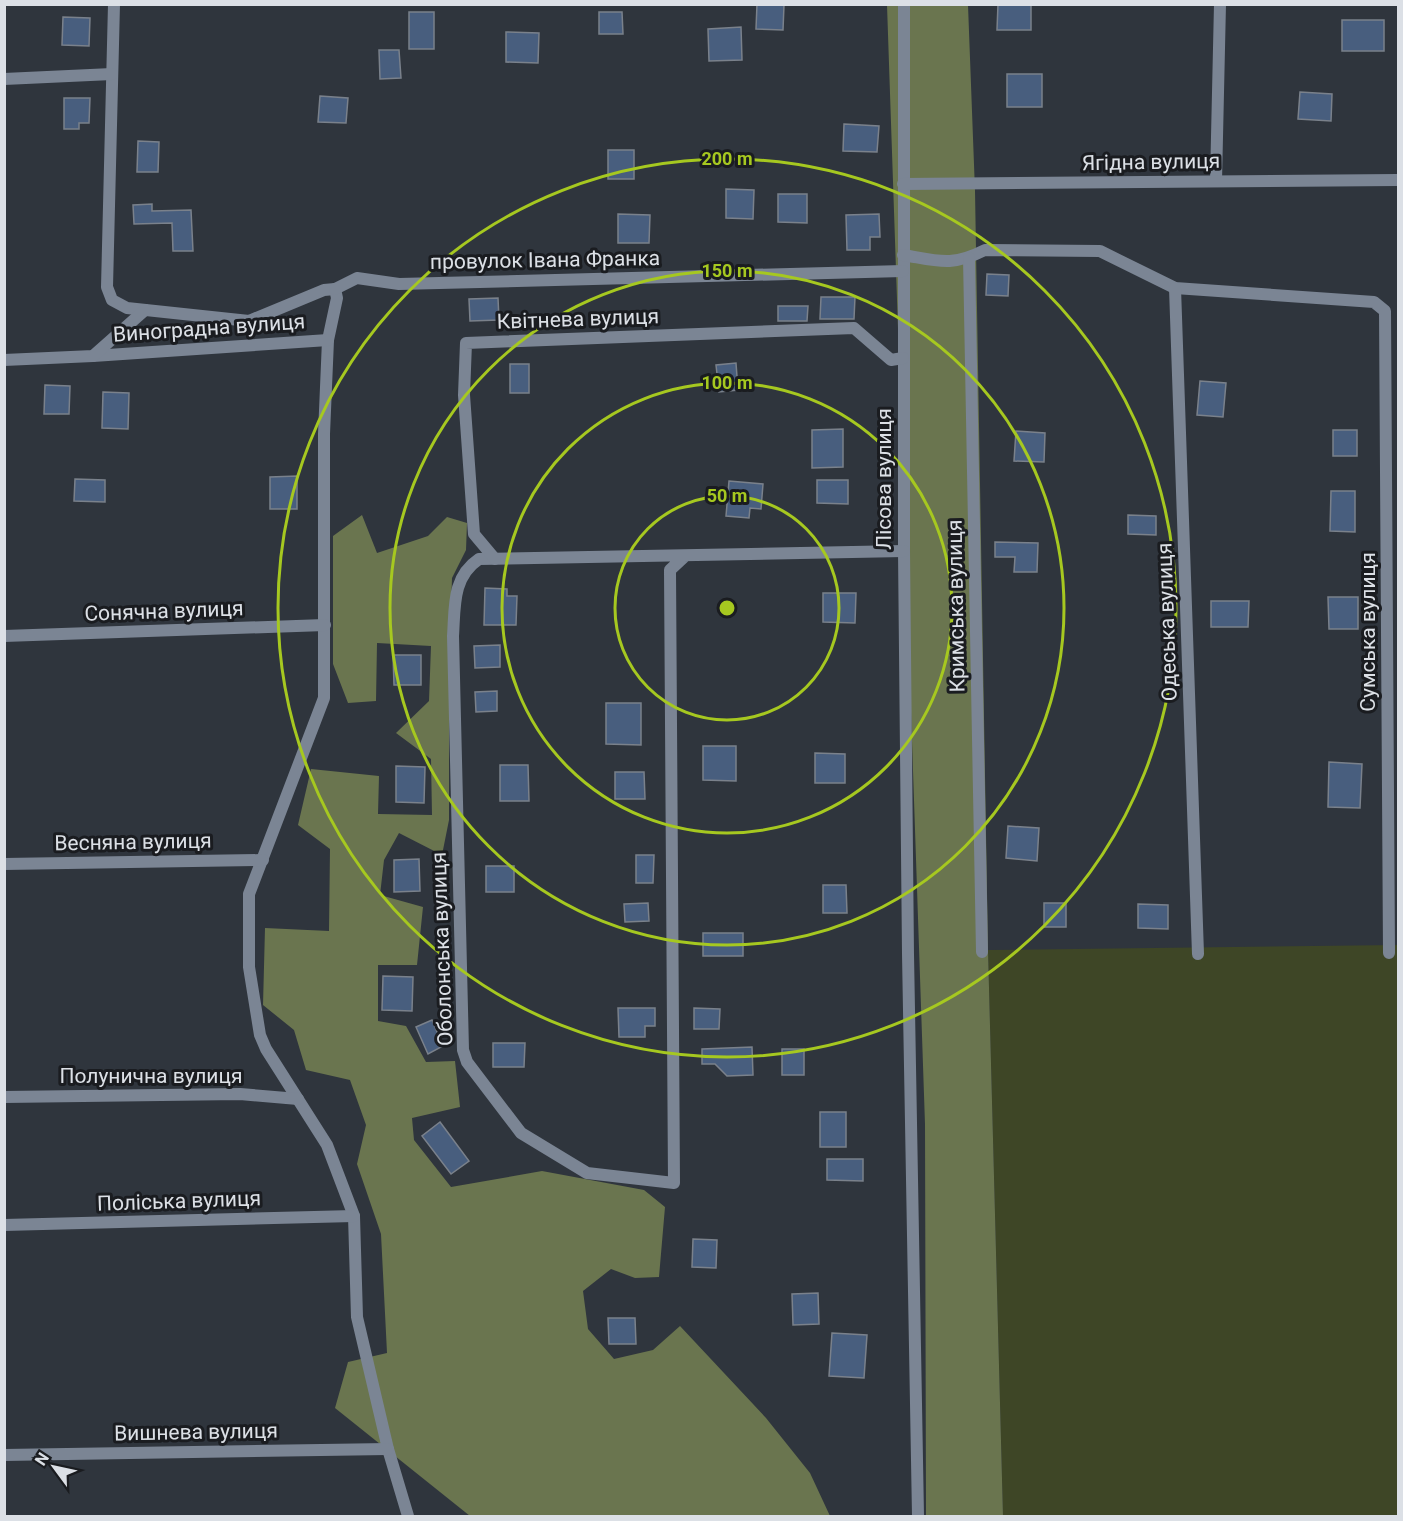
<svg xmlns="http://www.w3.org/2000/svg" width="1403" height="1521" font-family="Roboto,sans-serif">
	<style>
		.green { fill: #3e4626 }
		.forest { fill: #6a754f }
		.building { fill: #485e7e; stroke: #7a818b; stroke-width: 1.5 }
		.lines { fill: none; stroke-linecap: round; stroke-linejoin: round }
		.street { stroke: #7b8594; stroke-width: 12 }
		.ring { fill: none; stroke: #a6c820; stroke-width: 3 }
		.labels { text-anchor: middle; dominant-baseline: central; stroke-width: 6; stroke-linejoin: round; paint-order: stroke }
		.street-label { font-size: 21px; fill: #dce0e6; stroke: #1a1c20 }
		.centre { fill: #a6c820; stroke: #1a1c20; stroke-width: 3 }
		.ring-label { font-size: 18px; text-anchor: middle; font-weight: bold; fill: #a6c820; stroke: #1a1c20; stroke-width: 6; stroke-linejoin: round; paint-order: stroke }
	</style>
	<rect width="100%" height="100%" fill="#2f353d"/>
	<!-- green -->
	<polygon class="green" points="1398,945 1398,1516 1003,1516 988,950"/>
	<!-- forest -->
	<g class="forest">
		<polygon points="887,5 968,5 975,191 988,950 1003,1516 926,1516 925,1124"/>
		<polygon points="362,515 377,553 428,536 447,517 467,523 466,550 452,578 449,670 449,820 442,855 399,833 384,860 380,895 423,907 417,965 378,965 378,1021 406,1026 426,1062 455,1061 460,1107 412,1118 414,1140 451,1187 542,1171 644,1190 665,1207 659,1277 635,1278 611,1269 583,1291 588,1329 614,1359 653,1350 680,1326 766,1418 810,1473 830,1516 470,1516 335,1408 348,1362 387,1353 381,1234 357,1164 366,1125 350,1080 306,1070 294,1030 263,1005 265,928 329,931 330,849 298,825 311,769 379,776 378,814 432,815 431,759 396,733 429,701 431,646 377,643 376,701 348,703 333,664 333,536"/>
	</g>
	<!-- building -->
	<g class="building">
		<polygon points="757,4 784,5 783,30 756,29"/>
		<polygon points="998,4 1031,4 1031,30 997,30"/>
		<rect x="409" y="12" width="25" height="37"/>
		<polygon points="599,12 622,12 623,34 599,34"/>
		<polygon points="63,17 90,18 89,46 62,45"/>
		<rect x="1342" y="20" width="42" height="31"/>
		<polygon points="741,27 742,60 709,61 708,29"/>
		<polygon points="506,32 539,33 538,63 506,62"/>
		<polygon points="379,50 399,50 401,78 380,79"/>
		<rect x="1007" y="74" width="35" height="33"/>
		<polygon points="1300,92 1332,94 1331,121 1298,119"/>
		<polygon points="320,96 348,98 346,123 318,122"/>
		<polygon points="64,98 90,98 89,123 79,123 79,129 64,129"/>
		<polygon points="844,124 879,126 877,152 843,151"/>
		<polygon points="138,141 159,142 158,172 137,172"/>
		<rect x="608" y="150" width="26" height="29"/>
		<polygon points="726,189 754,190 753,219 726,218"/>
		<polygon points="778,194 807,194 807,223 778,222"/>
		<polygon points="152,204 152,211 191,210 193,251 173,251 172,223 134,224 133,205"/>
		<polygon points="618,214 650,215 649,243 618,243"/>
		<polygon points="879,214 880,237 870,237 870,250 847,250 846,215"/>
		<polygon points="987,274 1009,275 1008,296 986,295"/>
		<polygon points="821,297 855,297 854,319 820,319"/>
		<polygon points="498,298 499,320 470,321 469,299"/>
		<polygon points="778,306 808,306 807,321 778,321"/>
		<polygon points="736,363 738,390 719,392 716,365"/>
		<rect x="510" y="364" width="19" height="29"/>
		<polygon points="1200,381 1226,383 1223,417 1197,415"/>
		<polygon points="45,385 70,386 69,414 44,414"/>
		<polygon points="103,392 129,393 128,429 102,428"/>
		<polygon points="843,429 843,467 812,468 812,430"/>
		<rect x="1333" y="430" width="24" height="26"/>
		<polygon points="1016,431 1045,433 1044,462 1014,461"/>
		<polygon points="297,476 297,509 270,509 270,477"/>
		<polygon points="75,479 105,480 105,502 74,501"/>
		<polygon points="817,480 848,480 848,504 817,503"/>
		<polygon points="729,481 763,484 761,509 750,508 749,518 726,516"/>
		<polygon points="1331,491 1355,491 1355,532 1330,531"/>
		<polygon points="1128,515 1156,516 1156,535 1128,534"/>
		<polygon points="995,542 1038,543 1037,572 1014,572 1015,557 995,557"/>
		<polygon points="485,588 507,589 507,596 517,596 516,625 484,625"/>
		<polygon points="823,593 856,593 855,623 823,622"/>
		<polygon points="1328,597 1358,597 1358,629 1329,629"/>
		<polygon points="1211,601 1249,601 1248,627 1211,627"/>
		<polygon points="500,645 500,667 475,668 474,646"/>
		<polygon points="393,655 421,655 421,685 394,685"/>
		<polygon points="497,691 497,711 476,712 475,692"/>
		<polygon points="606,703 641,703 641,745 606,744"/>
		<polygon points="703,746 736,746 736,781 703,780"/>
		<polygon points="815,753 845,754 845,783 815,783"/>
		<polygon points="1329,762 1362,764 1360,808 1328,807"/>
		<polygon points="500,765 528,765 529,801 500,801"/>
		<polygon points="396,766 425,767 424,803 396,802"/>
		<polygon points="615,772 644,772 645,799 615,799"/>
		<polygon points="1008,826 1039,828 1037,861 1006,858"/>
		<polygon points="636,855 654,855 653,883 636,883"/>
		<polygon points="419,859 420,891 394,892 394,860"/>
		<rect x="486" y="866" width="28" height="26"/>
		<polygon points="823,885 846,885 847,913 823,913"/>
		<polygon points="648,903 649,921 625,922 624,904"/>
		<rect x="1044" y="903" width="22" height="24"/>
		<polygon points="1138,904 1168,905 1168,929 1138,928"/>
		<rect x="703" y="933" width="40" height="23"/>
		<polygon points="383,976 413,977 412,1011 382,1010"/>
		<polygon points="618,1008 655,1008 655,1026 645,1026 645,1037 619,1037"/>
		<polygon points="694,1008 720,1009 719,1029 694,1029"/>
		<polygon points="432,1020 443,1046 428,1054 416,1027"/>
		<polygon points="493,1043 525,1043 524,1067 493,1067"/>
		<polygon points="752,1047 753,1075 727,1076 715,1064 702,1064 702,1049"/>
		<rect x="782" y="1049" width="22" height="26"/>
		<rect x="820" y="1112" width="26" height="35"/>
		<polygon points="440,1122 469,1161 451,1174 422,1136"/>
		<polygon points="827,1159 863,1159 863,1181 827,1180"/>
		<polygon points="693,1239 717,1240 716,1268 692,1267"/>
		<polygon points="818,1293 819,1324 793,1325 792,1294"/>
		<polygon points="608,1318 635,1318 636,1344 609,1344"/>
		<polygon points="832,1333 867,1335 864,1378 829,1376"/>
	</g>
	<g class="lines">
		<!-- street -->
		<g class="street">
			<polyline points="114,4 107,287 112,300 127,308 249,321 324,290 335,289 337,298 328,340 324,434 324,698 249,894 249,967 260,1035 266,1049 327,1145 354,1216 357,1317 388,1449 408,1516"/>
			<polyline points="904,4 904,551 908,954 918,1516"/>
			<polyline points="4,79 112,74"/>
			<polyline points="1216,181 1220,4"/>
			<polyline points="903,184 1398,180"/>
			<path d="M 903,255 C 939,261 951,267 985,250 L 1100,251 L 1175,288 L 1374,302 L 1385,311 L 1389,953"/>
			<polyline points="969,258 982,952"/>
			<polyline points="1175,288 1198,954"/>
			<polyline points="335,289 357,278 399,284 903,271"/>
			<polyline points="93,356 328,340"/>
			<polyline points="4,360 93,356 145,310"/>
			<path d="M 685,556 L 670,570 L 674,1183 L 587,1173 L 521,1133 L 467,1062 L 463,1050 L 453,636 C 455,607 452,577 479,559 L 904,551"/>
			<polyline points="495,559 474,534 464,395 466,343 854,328 891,360 903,358"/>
			<polyline points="4,636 325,625"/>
			<polyline points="4,864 263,860"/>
			<polyline points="4,1097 240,1094 298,1099"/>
			<polyline points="4,1225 354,1216"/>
			<polyline points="4,1455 388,1449"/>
		</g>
	</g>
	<!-- distance rings -->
	<g class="ring">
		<circle cx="727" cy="608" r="112"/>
		<circle cx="727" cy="608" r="225"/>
		<circle cx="727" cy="608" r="337"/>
		<circle cx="727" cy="608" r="449"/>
	</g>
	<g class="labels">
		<!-- street labels -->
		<g class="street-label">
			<text transform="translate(1151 162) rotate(-1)">Ягідна вулиця</text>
			<text transform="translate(545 260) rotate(-1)">провулок Івана Франка</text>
			<text transform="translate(578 319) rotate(-2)">Квітнева вулиця</text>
			<text transform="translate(209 328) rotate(-4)">Виноградна вулиця</text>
			<text transform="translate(884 479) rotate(-90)">Лісова вулиця</text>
			<text transform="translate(956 606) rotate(-91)">Кримська вулиця</text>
			<text transform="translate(164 611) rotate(-2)">Сонячна вулиця</text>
			<text transform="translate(1167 622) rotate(-92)">Одеська вулиця</text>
			<text transform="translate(1368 632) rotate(-90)">Сумська вулиця</text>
			<text transform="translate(133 842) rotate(-1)">Весняна вулиця</text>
			<text transform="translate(442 949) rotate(-92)">Оболонська вулиця</text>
			<text x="151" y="1076">Полунична вулиця</text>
			<text transform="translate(179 1201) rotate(-2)">Поліська вулиця</text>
			<text transform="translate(196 1432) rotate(-1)">Вишнева вулиця</text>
		</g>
	</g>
	<circle cx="727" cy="608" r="9" class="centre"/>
	<g class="ring-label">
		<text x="727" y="165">200 m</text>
		<text x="727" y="277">150 m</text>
		<text x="727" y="389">100 m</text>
		<text x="727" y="502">50 m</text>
	</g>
	<!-- border -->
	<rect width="1403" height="1521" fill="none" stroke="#dce0e6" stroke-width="12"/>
	<!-- north arrow -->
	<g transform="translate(54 1467) rotate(303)" stroke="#1a1c20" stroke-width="4.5" paint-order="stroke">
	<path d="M0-4.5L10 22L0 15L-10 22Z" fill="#dce0e6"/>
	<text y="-9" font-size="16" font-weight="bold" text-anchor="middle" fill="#dce0e6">N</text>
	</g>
</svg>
